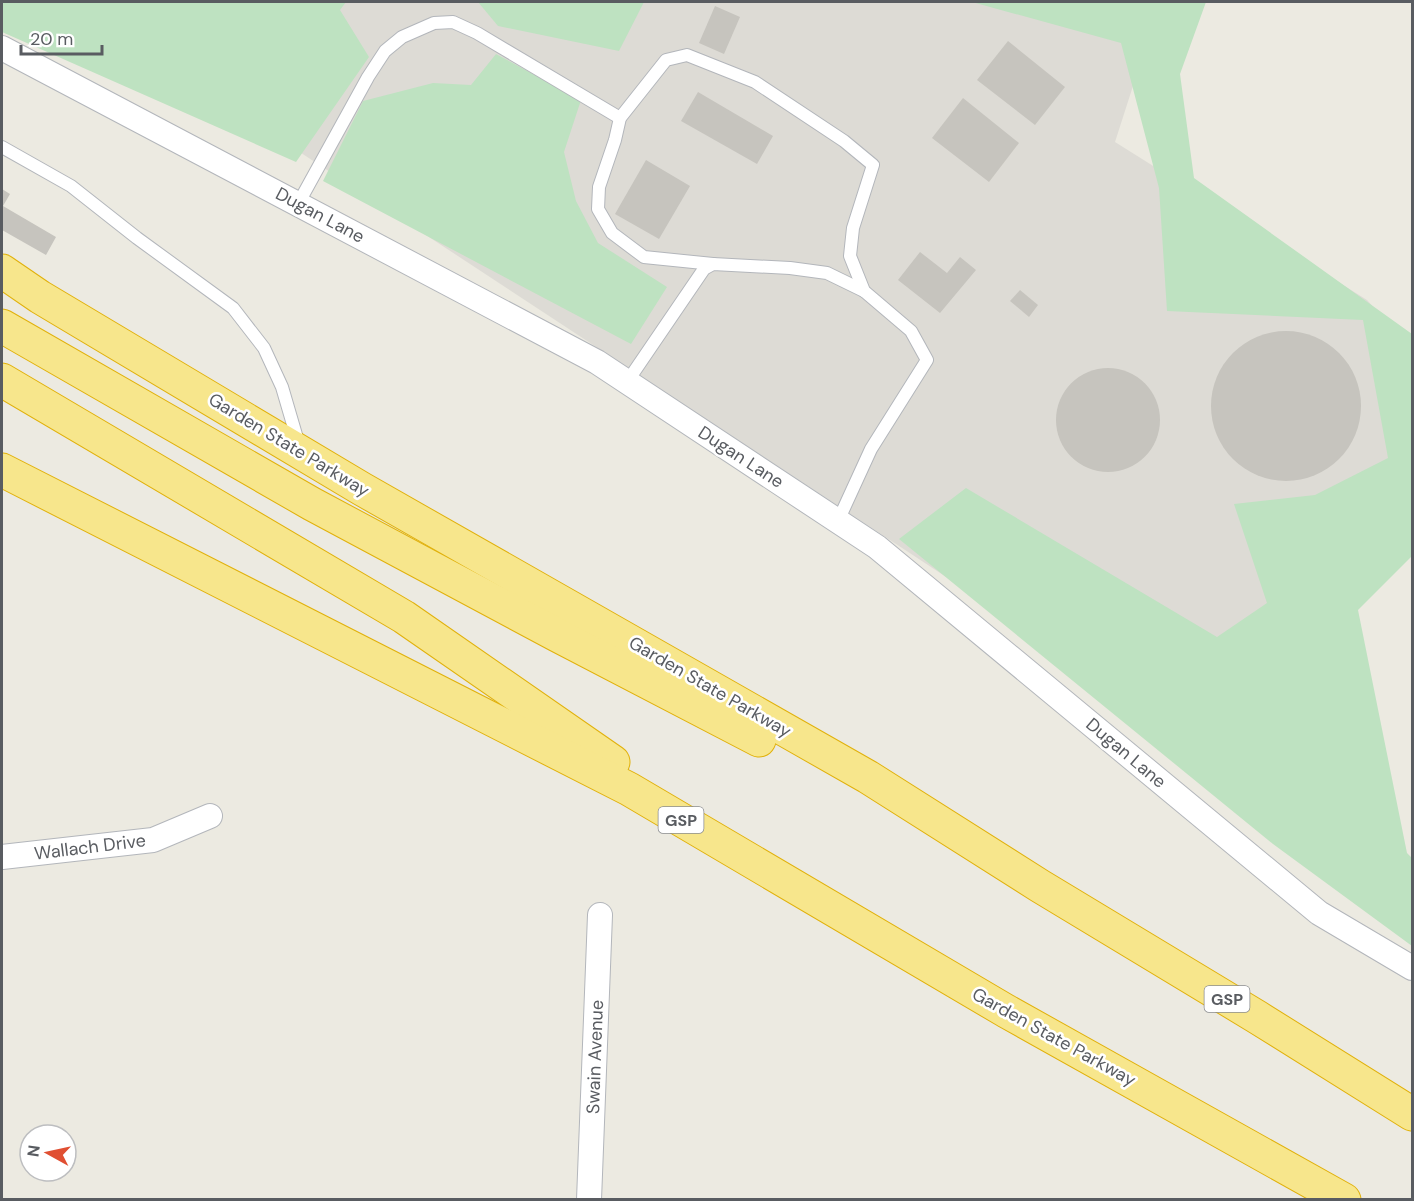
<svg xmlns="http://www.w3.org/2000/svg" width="1414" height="1201" font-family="'DM Sans',sans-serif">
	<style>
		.industrial { fill: #dddbd5 }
		.green { fill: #bee2c1 }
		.building { fill: #c6c4be }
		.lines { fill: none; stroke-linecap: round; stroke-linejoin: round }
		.service-casing { stroke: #b3b6bb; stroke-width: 14 }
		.minor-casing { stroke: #b3b6bb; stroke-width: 26 }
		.motorway-casing { stroke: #e1b10b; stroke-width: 35 }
		.service { stroke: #fff; stroke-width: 12 }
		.minor { stroke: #fff; stroke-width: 24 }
		.motorway { stroke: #f7e68c; stroke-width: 33 }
		.labels { text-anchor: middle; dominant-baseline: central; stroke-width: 5; stroke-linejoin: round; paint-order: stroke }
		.shield { fill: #fff; stroke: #8b8d90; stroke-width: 1.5 }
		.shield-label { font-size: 16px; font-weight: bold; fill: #595c61 }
		.street-label { font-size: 18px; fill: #595c61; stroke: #fff }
	</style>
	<rect width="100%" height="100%" fill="#eceae1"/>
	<!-- industrial -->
	<polygon class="industrial" points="281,2 1090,2 1150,33 1115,142 1367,300 1412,350 1412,483 1211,751 219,99"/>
	<!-- green -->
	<g class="green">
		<polygon points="2,2 346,2 340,10 369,57 296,162 2,32"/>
		<polygon points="478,2 644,2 619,51 498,26"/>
		<polygon points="972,2 1206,2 1180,74 1194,178 1412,334 1412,556 1358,610 1407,853 1412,858 1412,946 1273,844 899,539 966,488 1217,637 1267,603 1234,504 1315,495 1388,458 1363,320 1167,311 1159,188 1121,43"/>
		<polygon points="496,54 581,100 564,152 576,201 598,243 667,287 631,344 323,181 363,101 433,83 471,85"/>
	</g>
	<!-- building -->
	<g class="building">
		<polygon points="715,6 740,17 724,54 699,43"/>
		<polygon points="1008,41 1065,87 1035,125 977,80"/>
		<polygon points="698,92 773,136 757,164 681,121"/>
		<polygon points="963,98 1019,143 989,182 932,138"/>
		<polygon points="646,160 690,186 659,239 615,214"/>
		<polygon points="2,189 10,194 3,206 56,237 46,255 2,230"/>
		<polygon points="920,252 947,273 960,257 976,270 940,313 898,280"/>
		<polygon points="1020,290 1038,305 1029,317 1010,301"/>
		<circle cx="1286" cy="406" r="75"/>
		<circle cx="1108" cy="420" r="52"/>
	</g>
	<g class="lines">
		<defs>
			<g id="service">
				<polyline points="2,147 71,186 137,238 233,308 264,348 282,387 299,445"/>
				<polyline points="298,204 368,77 385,51 402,37 434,23 453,22 477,33 620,118"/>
				<polyline points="713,264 644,257 612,233 598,209 599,187 615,140 620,118 666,60 687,55 755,82 844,141 873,165 853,228 850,256 864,291 911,331 927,360 871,449 838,521"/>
				<polyline points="627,382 704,269 713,264 790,268 827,273 864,291"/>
			</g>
			<g id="minor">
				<polyline points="2,48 597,362 877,547 1319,913 1412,968"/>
				<polyline points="2,857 153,840 210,816"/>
				<polyline points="589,1200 600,915"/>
			</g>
			<g id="motorway">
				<polyline points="2,271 40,297 362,489 868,777 1040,886 1257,1017 1412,1114"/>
				<polyline points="2,326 312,504 557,635 759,740"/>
				<polyline points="2,380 404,617 613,762"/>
				<polyline points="2,470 629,789 1006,1011 1344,1200"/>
			</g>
		</defs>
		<!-- service casing -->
		<use href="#service" class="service-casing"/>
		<!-- minor casing -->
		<use href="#minor" class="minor-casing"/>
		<!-- motorway casing -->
		<use href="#motorway" class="motorway-casing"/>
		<!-- service -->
		<use href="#service" class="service"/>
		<!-- minor -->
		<use href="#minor" class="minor"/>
		<!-- motorway -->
		<use href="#motorway" class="motorway"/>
	</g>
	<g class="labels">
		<!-- shield labels -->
		<g class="shield">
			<rect x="658.5" y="807" width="45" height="26" rx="4.5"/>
			<rect x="1204.5" y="986" width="45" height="26" rx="4.5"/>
		</g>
		<g class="shield-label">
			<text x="681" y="820">GSP</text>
			<text x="1227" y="999">GSP</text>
		</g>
		<!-- street labels -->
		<g class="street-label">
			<text transform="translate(320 215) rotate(28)">Dugan Lane</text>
			<text transform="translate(289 445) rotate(31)">Garden State Parkway</text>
			<text transform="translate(741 457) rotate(33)">Dugan Lane</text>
			<text transform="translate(710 687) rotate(30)">Garden State Parkway</text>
			<text transform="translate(1126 753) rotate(40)">Dugan Lane</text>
			<text transform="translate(90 847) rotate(-7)">Wallach Drive</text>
			<text transform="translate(1054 1037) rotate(29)">Garden State Parkway</text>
			<text transform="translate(595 1057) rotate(-88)">Swain Avenue</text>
		</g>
	</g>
	<!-- border -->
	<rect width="1414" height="1201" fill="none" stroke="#595c61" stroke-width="6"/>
	<!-- north arrow -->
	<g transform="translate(48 1153) rotate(278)"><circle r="28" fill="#ffffff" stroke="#bdbec0" stroke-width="1.5"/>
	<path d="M0-4.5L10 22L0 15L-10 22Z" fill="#e04f32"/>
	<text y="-9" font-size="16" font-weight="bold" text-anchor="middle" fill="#595c61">N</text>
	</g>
	<!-- scale -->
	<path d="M21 45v9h81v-9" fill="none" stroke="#595c61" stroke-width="3"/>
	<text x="30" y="45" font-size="18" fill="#595c61" stroke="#ffffff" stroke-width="4.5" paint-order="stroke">20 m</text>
</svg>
